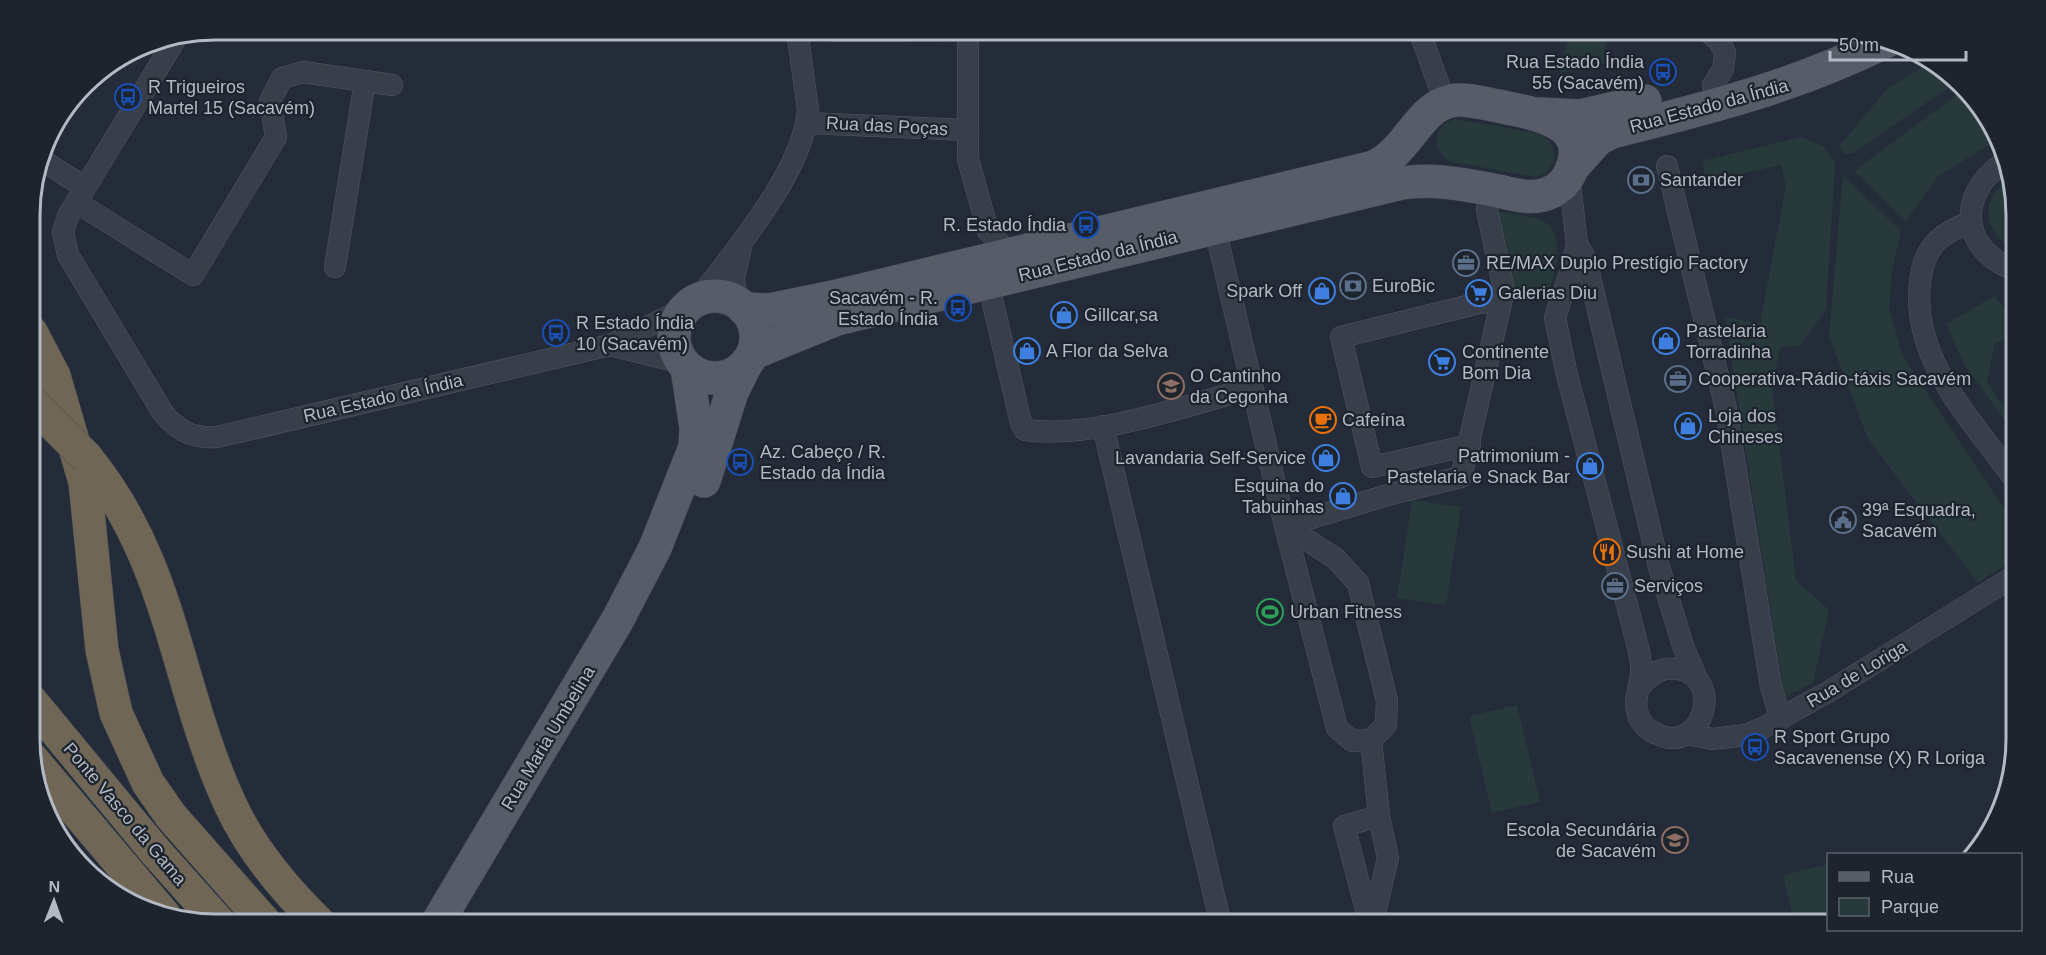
<svg xmlns="http://www.w3.org/2000/svg" width="2046" height="955" font-family="Arial,sans-serif">
	<style>
		.green { fill: #27393b }
		.lines { fill: none; stroke-linecap: round; stroke-linejoin: round }
		.street-casing { stroke: #535964; stroke-width: 22 }
		.primary-casing { stroke: #414852; stroke-width: 34 }
		.highway-casing { stroke: #434954; stroke-width: 34 }
		.street { stroke: #383e4a; stroke-width: 21 }
		.primary { stroke: #565d69; stroke-width: 33 }
		.highway { stroke: #6f6656; stroke-width: 33 }
		.highway-bridge-casing { stroke: #434954; stroke-width: 34; stroke-linecap: butt }
		.highway-bridge { stroke: #6f6656; stroke-width: 33 }
		.labels { text-anchor: middle; dominant-baseline: central; stroke-width: 4.5; stroke-linejoin: round; paint-order: stroke }
		.poi-label { font-size: 18px; fill: #b3b9c5; stroke: #1d242e; text-anchor: start }
		.street-label { font-size: 18px; fill: #b3b9c5; stroke: #1d242e }
		.rim { fill: none; stroke: #b3b9c5; stroke-width: 3 }
	</style>
	<rect width="100%" height="100%" fill="#242c39"/>
	<!-- green -->
	<g class="green">
		<polygon points="1570,30 1608,30 1604,64 1560,73"/>
		<polygon points="1927,64 1954,84 1853,153 1845,154 1839,146 1888,88"/>
		<polygon points="1962,91 1978,103 1994,142 1938,176 1906,221 1854,171"/>
		<path d="M 1455,119 L 1535,133 L 1546,137 L 1553,146 L 1554,162 L 1545,174 L 1535,177 L 1448,161 C 1431,148 1434,125 1455,119 Z"/>
		<polygon points="1801,137 1824,146 1835,163 1826,310 1799,346 1780,347 1772,387 1796,580 1829,610 1813,683 1784,697 1725,317 1760,323 1786,186 1781,165 1707,181 1702,161"/>
		<polygon points="1843,175 1901,231 1892,271 1889,308 1903,357 2015,525 2015,558 1978,583 1868,439 1829,336"/>
		<path d="M 2010,180 L 2014,191 L 2015,250 C 1984,235 1977,198 2010,180 Z"/>
		<path d="M 1495,211 C 1509,214 1524,215 1538,219 C 1569,229 1555,274 1547,296 L 1510,289 Z"/>
		<polygon points="1994,296 2015,321 2015,332 1994,345 1987,382 2015,422 2015,434 1965,366 1946,324"/>
		<polygon points="1412,500 1461,507 1446,605 1397,598"/>
		<polygon points="1517,705 1540,802 1492,813 1469,716"/>
		<polygon points="1828,864 1828,925 1795,925 1783,875"/>
	</g>
	<g class="lines">
		<defs>
			<g id="street">
				<polyline points="968,30 968,159 988,231 1011,255"/>
				<polyline points="1419,30 1445,102"/>
				<polyline points="1706,30 1718,40 1725,52 1723,69 1713,85"/>
				<polyline points="836,31 976,30"/>
				<path d="M 176,38 L 68,216 L 63,232 L 68,255 L 163,413 C 178,431 194,439 217,437 L 610,345 L 685,308"/>
				<polyline points="365,81 392,85"/>
				<polyline points="807,123 966,130"/>
				<polyline points="42,160 84,187"/>
				<path d="M 2003,163 C 1956,195 1961,251 2015,270"/>
				<polyline points="1667,166 1726,409 1771,687 1781,719"/>
				<polyline points="1569,176 1577,244 1586,260 1659,567 1683,646 1698,681"/>
				<polyline points="76,202 193,275 276,137 270,101 282,78 303,72 365,81 335,267"/>
				<path d="M 1971,222 C 1939,233 1923,249 1920,283 C 1911,360 1973,421 2015,480"/>
				<polyline points="1215,228 1285,526 1337,728 1352,741 1371,740 1386,725 1387,701 1358,583 1335,558 1285,526"/>
				<path d="M 1577,244 L 1571,270 L 1555,317 L 1566,371 L 1639,651 C 1640,658 1642,666 1641,674 C 1640,686 1634,698 1637,711 C 1639,722 1647,730 1657,734 C 1701,756 1727,679 1678,669 C 1661,666 1649,675 1639,688"/>
				<path d="M 988,282 L 1021,423 L 1025,430 C 1095,439 1184,406 1252,388"/>
				<path d="M 698,300 C 735,250 803,172 808,110 L 797,30"/>
				<polyline points="737,303 734,279 741,247"/>
				<polyline points="610,345 683,363"/>
				<polyline points="1103,426 1221,925"/>
				<polyline points="1470,445 1372,467 1341,337 1479,303 1501,300"/>
				<polyline points="1285,526 1391,494 1461,477 1504,290 1487,210 1490,190"/>
				<polyline points="1687,734 1712,739 1746,735 1763,728 1828,692 2016,575"/>
				<polyline points="1371,740 1379,816 1388,858 1372,925"/>
				<polyline points="1370,925 1344,826 1379,816"/>
			</g>
			<g id="primary">
				<polyline points="1539,114 1580,116 1645,101"/>
				<path d="M 1573,167 L 1598,139 L 1612,132 C 1711,107 1794,87 1887,41"/>
				<circle cx="715" cy="337" r="41"/>
				<path d="M 744,309 L 770,310 L 833,297 L 1374,167 C 1406,152 1417,114 1444,103 C 1460,96 1481,103 1498,106 C 1532,113 1594,121 1570,173 C 1565,184 1555,192 1543,195 C 1528,199 1512,194 1498,191 C 1466,185 1435,178 1402,183 L 837,319 L 753,353"/>
				<polyline points="704,481 732,392 747,362"/>
				<polyline points="436,925 617,621 655,548 695,447 696,428 687,368"/>
			</g>
			<g id="highway">
				<polyline points="31,332 54,376 85,482 102,650 116,713 148,783 171,816 267,925"/>
				<path d="M 86,457 C 174,564 175,686 231,806 C 252,851 286,891 321,925"/>
				<polyline points="31,701 155,851 221,925"/>
				<polyline points="32,759 164,915"/>
			</g>
		</defs>
		<!-- street casing -->
		<use href="#street" class="street-casing"/>
		<!-- primary casing -->
		<use href="#primary" class="primary-casing"/>
		<!-- highway casing -->
		<use href="#highway" class="highway-casing"/>
		<!-- street -->
		<use href="#street" class="street"/>
		<!-- primary -->
		<use href="#primary" class="primary"/>
		<!-- highway -->
		<use href="#highway" class="highway"/>
		<defs>
			<polyline id="highway-bridge" points="31,402 86,457"/>
		</defs>
		<!-- highway-bridge casing -->
		<use href="#highway-bridge" class="highway-bridge-casing"/>
		<!-- highway-bridge -->
		<use href="#highway-bridge" class="highway-bridge"/>
	</g>
	<!-- icons -->
	<defs>
		<symbol id="bus-ring" viewBox="-11 -11 22 22"><circle r="9.5" fill="#1d242e" stroke="#1a4fb4" stroke-width="1.5"/><path d="M-5-6H5V4H4V6H2V4H-2V6H-4V4H-5ZM-3.5-4V0h7V-4ZM-3.5 1.2v1.5H-2V1.2ZM2 1.2v1.5H3.5V1.2Z" fill="#1a4fb4"/></symbol>
		<symbol id="bank-ring" viewBox="-11 -11 22 22"><circle r="9.5" fill="#1d242e" stroke="#5c6f8a" stroke-width="1.5"/><path d="M-6-4H6V4H-6ZM0-2.3a2.3 2.3 0 1 0 0 4.6a2.3 2.3 0 1 0 0-4.6Z" fill="#5c6f8a"/></symbol>
		<symbol id="office-ring" viewBox="-11 -11 22 22"><circle r="9.5" fill="#1d242e" stroke="#5c6f8a" stroke-width="1.5"/><path d="M-6-3h4V-5.5h4V-3h4V5H-6ZM-1-4.5V-3h2v-1.5ZM-6 0V1H6V0Z" fill="#5c6f8a"/></symbol>
		<symbol id="shop-ring" viewBox="-11 -11 22 22"><circle r="9.5" fill="#1d242e" stroke="#3f7fe0" stroke-width="1.5"/><path d="M-5-2.5h2.3a2.7 3.5 0 0 1 5.4 0H5L5.5 6h-11ZM-1.5-2.5h3a1.5 2.3 0 0 0-3 0Z" fill="#3f7fe0"/></symbol>
		<symbol id="supermarket-ring" viewBox="-11 -11 22 22"><circle r="9.5" fill="#1d242e" stroke="#3f7fe0" stroke-width="1.5"/><path d="M-6-5.5h2.5l.6 2H6L4.5 2H-2.5L-4.4-4H-6ZM-1.5 3.2a1.3 1.3 0 1 0 .1 0ZM3 3.2a1.3 1.3 0 1 0 .1 0Z" fill="#3f7fe0"/></symbol>
		<symbol id="school-ring" viewBox="-11 -11 22 22"><circle r="9.5" fill="#1d242e" stroke="#8d6e63" stroke-width="1.5"/><path d="M0-5L7-2L0 1L-7-2ZM-4 1L0 2.5L4 1V4Q0 6-4 4Z" fill="#8d6e63"/></symbol>
		<symbol id="cafe-ring" viewBox="-11 -11 22 22"><circle r="9.5" fill="#1d242e" stroke="#e8710a" stroke-width="1.5"/><path d="M-5.5-4.5H6V0H3Q3 3.5 0 3.5H-2.5Q-5.5 3.5-5.5 0ZM3-3.2v2h1.7v-2ZM-6 4.5H4V6H-6Z" fill="#e8710a"/></symbol>
		<symbol id="civic-ring" viewBox="-11 -11 22 22"><circle r="9.5" fill="#1d242e" stroke="#5c6f8a" stroke-width="1.5"/><path d="M-.6-6.5H3V-4.5H.6V-3L4-1V1h2V6H-6V1h2V-1L-.6-3ZM-1.2 2.5V6h2.4V2.5Z" fill="#5c6f8a"/></symbol>
		<symbol id="restaurant-ring" viewBox="-11 -11 22 22"><circle r="9.5" fill="#1d242e" stroke="#e8710a" stroke-width="1.5"/><path d="M-5-6h1v4h1v-4h1v4h1v-4h1v5L-1.5 .5V6h-2V.5L-5-1ZM5-6V6H3V1.5H1.5Q1.5-4 5-6Z" fill="#e8710a"/></symbol>
		<symbol id="stadium-ring" viewBox="-11 -11 22 22"><circle r="9.5" fill="#1d242e" stroke="#2e9e5b" stroke-width="1.5"/><path d="M0-5a6.5 5 0 1 0 0 10a6.5 5 0 1 0 0-10ZM-3.5-1.8h7v3.6h-7Z" fill="#2e9e5b"/></symbol>
	</defs>
	<g fill-rule="evenodd">
		<use href="#bus-ring" x="1648" y="57" width="30" height="30"/>
		<use href="#bus-ring" x="113" y="82" width="30" height="30"/>
		<use href="#bank-ring" x="1626" y="165" width="30" height="30"/>
		<use href="#bus-ring" x="1071" y="210" width="30" height="30"/>
		<use href="#office-ring" x="1451" y="248" width="30" height="30"/>
		<use href="#bank-ring" x="1338" y="271" width="30" height="30"/>
		<use href="#shop-ring" x="1307" y="276" width="30" height="30"/>
		<use href="#supermarket-ring" x="1464" y="278" width="30" height="30"/>
		<use href="#bus-ring" x="943" y="293" width="30" height="30"/>
		<use href="#shop-ring" x="1049" y="300" width="30" height="30"/>
		<use href="#bus-ring" x="541" y="318" width="30" height="30"/>
		<use href="#shop-ring" x="1651" y="326" width="30" height="30"/>
		<use href="#shop-ring" x="1012" y="336" width="30" height="30"/>
		<use href="#supermarket-ring" x="1427" y="347" width="30" height="30"/>
		<use href="#office-ring" x="1663" y="364" width="30" height="30"/>
		<use href="#school-ring" x="1156" y="371" width="30" height="30"/>
		<use href="#cafe-ring" x="1308" y="405" width="30" height="30"/>
		<use href="#shop-ring" x="1673" y="411" width="30" height="30"/>
		<use href="#shop-ring" x="1311" y="443" width="30" height="30"/>
		<use href="#bus-ring" x="725" y="447" width="30" height="30"/>
		<use href="#shop-ring" x="1575" y="451" width="30" height="30"/>
		<use href="#shop-ring" x="1328" y="481" width="30" height="30"/>
		<use href="#civic-ring" x="1828" y="505" width="30" height="30"/>
		<use href="#restaurant-ring" x="1592" y="537" width="30" height="30"/>
		<use href="#office-ring" x="1600" y="571" width="30" height="30"/>
		<use href="#stadium-ring" x="1255" y="597" width="30" height="30"/>
		<use href="#bus-ring" x="1740" y="732" width="30" height="30"/>
		<use href="#school-ring" x="1660" y="825" width="30" height="30"/>
	</g>
	<g class="labels">
		<!-- poi labels -->
		<g class="poi-label">
			<text x="1644" y="62" text-anchor="end">Rua Estado Índia<tspan x="1644" dy="21">55 (Sacavém)</tspan></text>
			<text x="148" y="87">R Trigueiros<tspan x="148" dy="21">Martel 15 (Sacavém)</tspan></text>
			<text x="1660" y="180">Santander</text>
			<text x="1066" y="225" text-anchor="end">R. Estado Índia</text>
			<text x="1486" y="263">RE/MAX Duplo Prestígio Factory</text>
			<text x="1372" y="286">EuroBic</text>
			<text x="1302" y="291" text-anchor="end">Spark Off</text>
			<text x="1498" y="293">Galerias Diu</text>
			<text x="938" y="298" text-anchor="end">Sacavém - R.<tspan x="938" dy="21">Estado Índia</tspan></text>
			<text x="1084" y="315">Gillcar,sa</text>
			<text x="576" y="323">R Estado Índia<tspan x="576" dy="21">10 (Sacavém)</tspan></text>
			<text x="1686" y="331">Pastelaria<tspan x="1686" dy="21">Torradinha</tspan></text>
			<text x="1046" y="351">A Flor da Selva</text>
			<text x="1462" y="352">Continente<tspan x="1462" dy="21">Bom Dia</tspan></text>
			<text x="1190" y="376">O Cantinho<tspan x="1190" dy="21">da Cegonha</tspan></text>
			<text x="1698" y="379">Cooperativa-Rádio-táxis Sacavém</text>
			<text x="1708" y="416">Loja dos<tspan x="1708" dy="21">Chineses</tspan></text>
			<text x="1342" y="420">Cafeína</text>
			<text x="760" y="452">Az. Cabeço / R.<tspan x="760" dy="21">Estado da Índia</tspan></text>
			<text x="1570" y="456" text-anchor="end">Patrimonium -<tspan x="1570" dy="21">Pastelaria e Snack Bar</tspan></text>
			<text x="1306" y="458" text-anchor="end">Lavandaria Self-Service</text>
			<text x="1324" y="486" text-anchor="end">Esquina do<tspan x="1324" dy="21">Tabuinhas</tspan></text>
			<text x="1862" y="510">39ª Esquadra,<tspan x="1862" dy="21">Sacavém</tspan></text>
			<text x="1626" y="552">Sushi at Home</text>
			<text x="1634" y="586">Serviços</text>
			<text x="1290" y="612">Urban Fitness</text>
			<text x="1774" y="737">R Sport Grupo<tspan x="1774" dy="21">Sacavenense (X) R Loriga</tspan></text>
			<text x="1656" y="830" text-anchor="end">Escola Secundária<tspan x="1656" dy="21">de Sacavém</tspan></text>
		</g>
		<!-- street labels -->
		<g class="street-label">
			<text transform="translate(1709 106) rotate(-15)">Rua Estado da Índia</text>
			<text transform="translate(887 126) rotate(3)">Rua das Poças</text>
			<text transform="translate(1098 256) rotate(-14)">Rua Estado da Índia</text>
			<text transform="translate(383 398) rotate(-13)">Rua Estado da Índia</text>
			<text transform="translate(1857 674) rotate(-31)">Rua de Loriga</text>
			<text transform="translate(548 738) rotate(-59)">Rua Maria Umbelina</text>
			<text transform="translate(125 814) rotate(50)">Ponte Vasco da Gama</text>
		</g>
	</g>
	<!-- crop -->
	<path d="M0 0H2046V955H0ZM215 40H1831A175 175 0 0 1 2006 215V739A175 175 0 0 1 1831 914H215A175 175 0 0 1 40 739V215A175 175 0 0 1 215 40Z" fill="#1d242e" fill-rule="evenodd"/>
	<path class="rim" d="M215 40H1831A175 175 0 0 1 2006 215V739A175 175 0 0 1 1831 914H215A175 175 0 0 1 40 739V215A175 175 0 0 1 215 40Z"/>
	<!-- legend -->
	<rect x="1827" y="853" width="195" height="78" fill="#1d242e" stroke="#59606a" stroke-width="1.5"/>
	<rect x="1839" y="872" width="30" height="9" fill="#565d69" stroke="#59606a" stroke-width="1.5"/>
	<text x="1881" y="883" font-size="18" fill="#b3b9c5">Rua</text>
	<rect x="1839" y="898" width="30" height="18" fill="#27393b" stroke="#59606a" stroke-width="1.5"/>
	<text x="1881" y="913" font-size="18" fill="#b3b9c5">Parque</text>
	<!-- north arrow -->
	<g transform="translate(54 901) rotate(1)" stroke="#1d242e" stroke-width="4.5" paint-order="stroke">
	<path d="M0-4.5L10 22L0 15L-10 22Z" fill="#b3b9c5"/>
	<text y="-9" font-size="16" font-weight="bold" text-anchor="middle" fill="#b3b9c5">N</text>
	</g>
	<!-- scale -->
	<path d="M1830 51v9h136v-9" fill="none" stroke="#b3b9c5" stroke-width="3"/>
	<text x="1839" y="51" font-size="18" fill="#b3b9c5" stroke="#1d242e" stroke-width="4.5" paint-order="stroke">50 m</text>
</svg>
